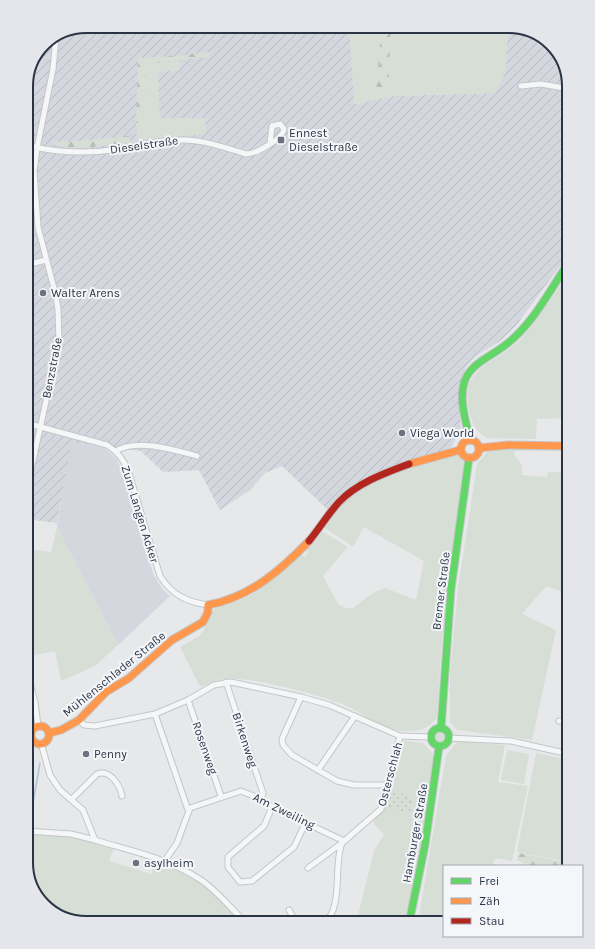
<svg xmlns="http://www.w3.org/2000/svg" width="595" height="949" font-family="Karla,sans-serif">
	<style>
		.built { fill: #d4d7dd }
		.industrial { fill: url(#industrial-furrows) }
		.grass { fill: #d6ded6 }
		.forest { fill: url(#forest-firs) }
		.park { fill: url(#park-dots) }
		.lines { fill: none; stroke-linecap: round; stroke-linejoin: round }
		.stream { stroke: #b4c4d5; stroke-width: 1.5 }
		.street-casing { stroke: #c4c6c8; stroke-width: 7 }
		.fast-casing { stroke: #c4c6c8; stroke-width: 9 }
		.slow-casing { stroke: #c4c6c8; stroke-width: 9 }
		.jam-casing { stroke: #c4c6c8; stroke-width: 9 }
		.street { stroke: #f5f6f7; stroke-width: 5 }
		.fast { stroke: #63d668; stroke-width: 7 }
		.slow { stroke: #ff974d; stroke-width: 7 }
		.jam { stroke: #b3261e; stroke-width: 7 }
		.poi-dot { fill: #6c737f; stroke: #f4f6f9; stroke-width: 1.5 }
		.labels { text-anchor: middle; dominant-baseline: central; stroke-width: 4; stroke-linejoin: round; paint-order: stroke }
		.poi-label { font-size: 12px; fill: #2b3445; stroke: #f4f6f9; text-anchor: start }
		.street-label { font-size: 12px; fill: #2b3445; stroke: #f4f6f9 }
		.rim { fill: none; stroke: #2b3445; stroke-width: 2 }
	</style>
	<defs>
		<pattern id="industrial-furrows" width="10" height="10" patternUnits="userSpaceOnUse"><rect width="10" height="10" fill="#d4d7dd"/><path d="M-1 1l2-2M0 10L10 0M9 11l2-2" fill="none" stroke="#b6b9bf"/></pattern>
		<pattern id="forest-firs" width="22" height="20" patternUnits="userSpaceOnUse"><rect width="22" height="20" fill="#d6ded6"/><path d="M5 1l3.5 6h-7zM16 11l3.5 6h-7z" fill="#b8bfb9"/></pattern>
		<pattern id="park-dots" width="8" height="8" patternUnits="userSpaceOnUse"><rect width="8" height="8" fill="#d6ded6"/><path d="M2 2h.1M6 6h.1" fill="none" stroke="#b8bfb9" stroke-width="1.8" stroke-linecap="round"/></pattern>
	</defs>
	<rect width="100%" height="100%" fill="#e6e8ea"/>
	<!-- built -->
	<polygon class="built" points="70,443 103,447 117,459 123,474 153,574 163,590 170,596 118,645 57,527"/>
	<!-- industrial -->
	<polygon class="industrial" points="86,26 349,26 355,104 394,96 494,93 506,72 507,26 513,26 543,36 563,59 569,86 569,254 515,327 500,341 476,356 466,367 458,394 461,429 451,448 362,480 341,494 328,510 282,466 265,473 250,490 220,510 199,470 163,472 141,451 71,443 57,523 26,519 26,82 44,43"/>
	<!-- grass -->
	<g class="grass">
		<polygon points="349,26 507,26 506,72 494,93 394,96 354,104"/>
		<polygon points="180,61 180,70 158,72 160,118 206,118 205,134 137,140 136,123 143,122 146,64"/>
		<path d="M 569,273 L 569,418 L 537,419 L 536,439 L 487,438 C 477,433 472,424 470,414 C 457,367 494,366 520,340 C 537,322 554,294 569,273 Z"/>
		<polygon points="507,448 569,448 569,451 514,451 515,456 522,465 522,475 547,477 548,472 569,472 569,594 546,586 522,614 556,630 532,740 457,730 450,722 450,672 458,589 477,464 489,450"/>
		<path d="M 453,455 C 465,455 464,465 465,475 L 448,584 L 442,641 L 437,718 C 426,730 419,732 402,731 C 385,730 363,714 347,706 C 324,696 247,675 223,679 C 215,680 208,684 200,687 L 180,647 L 201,635 L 208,622 L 210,614 L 217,607 L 233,603 L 251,595 L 301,553 L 304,557 L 308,554 L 307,548 L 323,532 L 348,547 L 323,576 L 338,604 L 346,608 L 353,608 L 373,593 L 385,588 L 416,600 L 424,561 L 364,527 L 353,547 L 325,528 C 331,519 337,507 345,500 C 370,478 420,462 453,455 Z"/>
		<polygon points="57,527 118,645 95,666 61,681 55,651 26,657 26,567 31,562 34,550 51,552"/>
		<circle cx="440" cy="737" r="5"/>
		<polygon points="405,741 423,743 434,755 426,829 406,923 356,923 374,851 384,835 373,822 384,809 400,747"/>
		<polygon points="458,741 505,745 498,782 528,786 512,861 495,858 492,866 444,866 444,923 418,923 446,755"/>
		<polygon points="507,750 529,754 524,784 501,780"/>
		<polygon points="536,753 569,760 569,862 517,852"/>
		<path d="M 26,832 L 80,837 L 115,846 L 109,861 L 151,874 L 156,861 C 195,874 214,894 242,923 L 82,923 L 53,913 L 32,890 L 26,863 Z"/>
	</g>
	<!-- forest -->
	<g class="forest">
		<polygon points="367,26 391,26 388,92 376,93 381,31"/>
		<polygon points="209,52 209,57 146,64 143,122 136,123 138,58 175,56"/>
		<polygon points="130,136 131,143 70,149 53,144 53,141 67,142"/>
		<polygon points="519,853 569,863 568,866 529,866 517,860"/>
	</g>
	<!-- park -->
	<polygon class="park" points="389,792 413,796 410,813 386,808"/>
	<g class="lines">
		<!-- stream -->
		<g class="stream">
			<polyline points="29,826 40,763"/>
			<polyline points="26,839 28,833"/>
		</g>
		<defs>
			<g id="street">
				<polyline points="521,86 541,84 569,89"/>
				<path d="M 26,145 C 57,153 88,154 120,149 C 142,145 164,139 186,140 C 207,141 226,148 246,154 C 256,154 283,139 284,129 L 280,124 L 272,126 L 270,143"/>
				<polyline points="26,265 46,260"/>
				<path d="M 26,423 L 107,445 C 118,452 123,459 128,470 L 160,576 C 172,595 187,602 208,605"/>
				<path d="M 116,451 C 137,438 175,450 197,456"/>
				<polyline points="26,557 28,552 30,474 59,342 58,309 55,292 38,227 34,171 37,148 53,69 56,38"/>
				<polyline points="26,669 35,702 38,726"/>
				<polyline points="226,682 263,793 261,799"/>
				<polyline points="301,697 282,739 283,745 292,755 337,781 354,785 389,785"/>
				<polyline points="188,700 221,796"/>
				<polyline points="155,714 188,810"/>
				<polyline points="79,720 84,725 95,726 155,714 188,700 214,685 231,682 301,697 329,705 400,736 431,737"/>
				<polyline points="559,721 569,722"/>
				<polyline points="449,738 511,741 569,754"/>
				<path d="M 41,743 L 50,775 L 60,790 L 83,810 L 95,840 C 131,851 170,859 201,880 C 216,890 228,905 241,918"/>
				<polyline points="318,770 355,716"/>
				<path d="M 72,799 L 97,774 C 110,769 120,785 122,796"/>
				<polyline points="272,807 264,826 228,857 228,867 240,882 252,881 294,847 306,822"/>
				<polyline points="26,831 71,834 95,840"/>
				<polyline points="164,862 177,843 190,808 241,791 261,799 272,807 344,841"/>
				<polyline points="308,868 342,843 381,809 400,736"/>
				<polyline points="289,910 293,917 303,923"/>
				<path d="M 324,923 C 344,908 333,865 342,843"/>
			</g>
			<g id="fast">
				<path d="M 470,440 C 466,421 458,399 465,380 C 472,363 490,357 504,346 C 532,326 550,290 569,262"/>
				<circle cx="440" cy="737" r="9"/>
				<polyline points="441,728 451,589 469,458"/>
				<polyline points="409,923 425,845 439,747"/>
			</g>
			<g id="slow">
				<circle cx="470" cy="449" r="9"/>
				<polyline points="479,448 508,445 569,446"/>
				<polyline points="409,464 460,450"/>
				<circle cx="40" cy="735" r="9"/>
				<path d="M 49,733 L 61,730 L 79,720 L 106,692 L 129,678 L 172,640 L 203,622 L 208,612 L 208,605 C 250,597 280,571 309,541"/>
			</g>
			<path id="jam" d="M 309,541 C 319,529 328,514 339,502 C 357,483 385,473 409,464"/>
		</defs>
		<!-- street casing -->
		<use href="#street" class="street-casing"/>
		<!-- fast casing -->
		<use href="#fast" class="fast-casing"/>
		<!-- slow casing -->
		<use href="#slow" class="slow-casing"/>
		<!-- jam casing -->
		<use href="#jam" class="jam-casing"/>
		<!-- street -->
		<use href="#street" class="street"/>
		<!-- fast -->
		<use href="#fast" class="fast"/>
		<!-- slow -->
		<use href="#slow" class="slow"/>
		<!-- jam -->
		<use href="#jam" class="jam"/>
	</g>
	<!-- markers -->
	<g class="poi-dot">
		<rect x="277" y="136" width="8" height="8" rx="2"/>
		<circle cx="43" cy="293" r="4"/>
		<circle cx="402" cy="433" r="4"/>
		<circle cx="86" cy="754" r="4"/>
		<circle cx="136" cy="863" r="4"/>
	</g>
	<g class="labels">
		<!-- poi labels -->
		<g class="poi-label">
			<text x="289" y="133">Ennest<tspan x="289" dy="14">Dieselstraße</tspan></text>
			<text x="51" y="293">Walter Arens</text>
			<text x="410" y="433">Viega World</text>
			<text x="94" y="754">Penny</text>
			<text x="144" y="863">asylheim</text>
		</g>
		<!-- street labels -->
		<g class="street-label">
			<text transform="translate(144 145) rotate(-8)">Dieselstraße</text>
			<text transform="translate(52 368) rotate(-79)">Benzstraße</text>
			<text transform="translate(140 514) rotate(73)">Zum Langen Acker</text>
			<text transform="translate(441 591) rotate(-83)">Bremer Straße</text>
			<text transform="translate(114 674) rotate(-39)">Mühlenschlader Straße</text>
			<text transform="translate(245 740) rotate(72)">Birkenweg</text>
			<text transform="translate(205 748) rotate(71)">Rosenweg</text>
			<text transform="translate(390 774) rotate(-75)">Osterschlah</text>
			<text transform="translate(284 811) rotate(26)">Am Zweiling</text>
			<text transform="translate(415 833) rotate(-80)">Hamburger Straße</text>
		</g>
	</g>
	<!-- crop -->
	<path d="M0 0H595V949H0ZM86 33H509A53 53 0 0 1 562 86V863A53 53 0 0 1 509 916H86A53 53 0 0 1 33 863V86A53 53 0 0 1 86 33Z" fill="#e4e6eb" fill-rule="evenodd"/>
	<path class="rim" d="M86 33H509A53 53 0 0 1 562 86V863A53 53 0 0 1 509 916H86A53 53 0 0 1 33 863V86A53 53 0 0 1 86 33Z"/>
	<!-- legend -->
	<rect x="443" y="865" width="140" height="72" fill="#f4f6f9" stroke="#a4a8b1"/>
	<rect x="451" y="878" width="20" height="6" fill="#63d668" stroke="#a4a8b1"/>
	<text x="479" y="885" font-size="12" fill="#2b3445">Frei</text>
	<rect x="451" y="898" width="20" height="6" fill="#ff974d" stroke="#a4a8b1"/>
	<text x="479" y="905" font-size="12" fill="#2b3445">Zäh</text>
	<rect x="451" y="918" width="20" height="6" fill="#b3261e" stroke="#a4a8b1"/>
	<text x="479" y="925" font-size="12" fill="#2b3445">Stau</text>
</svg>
